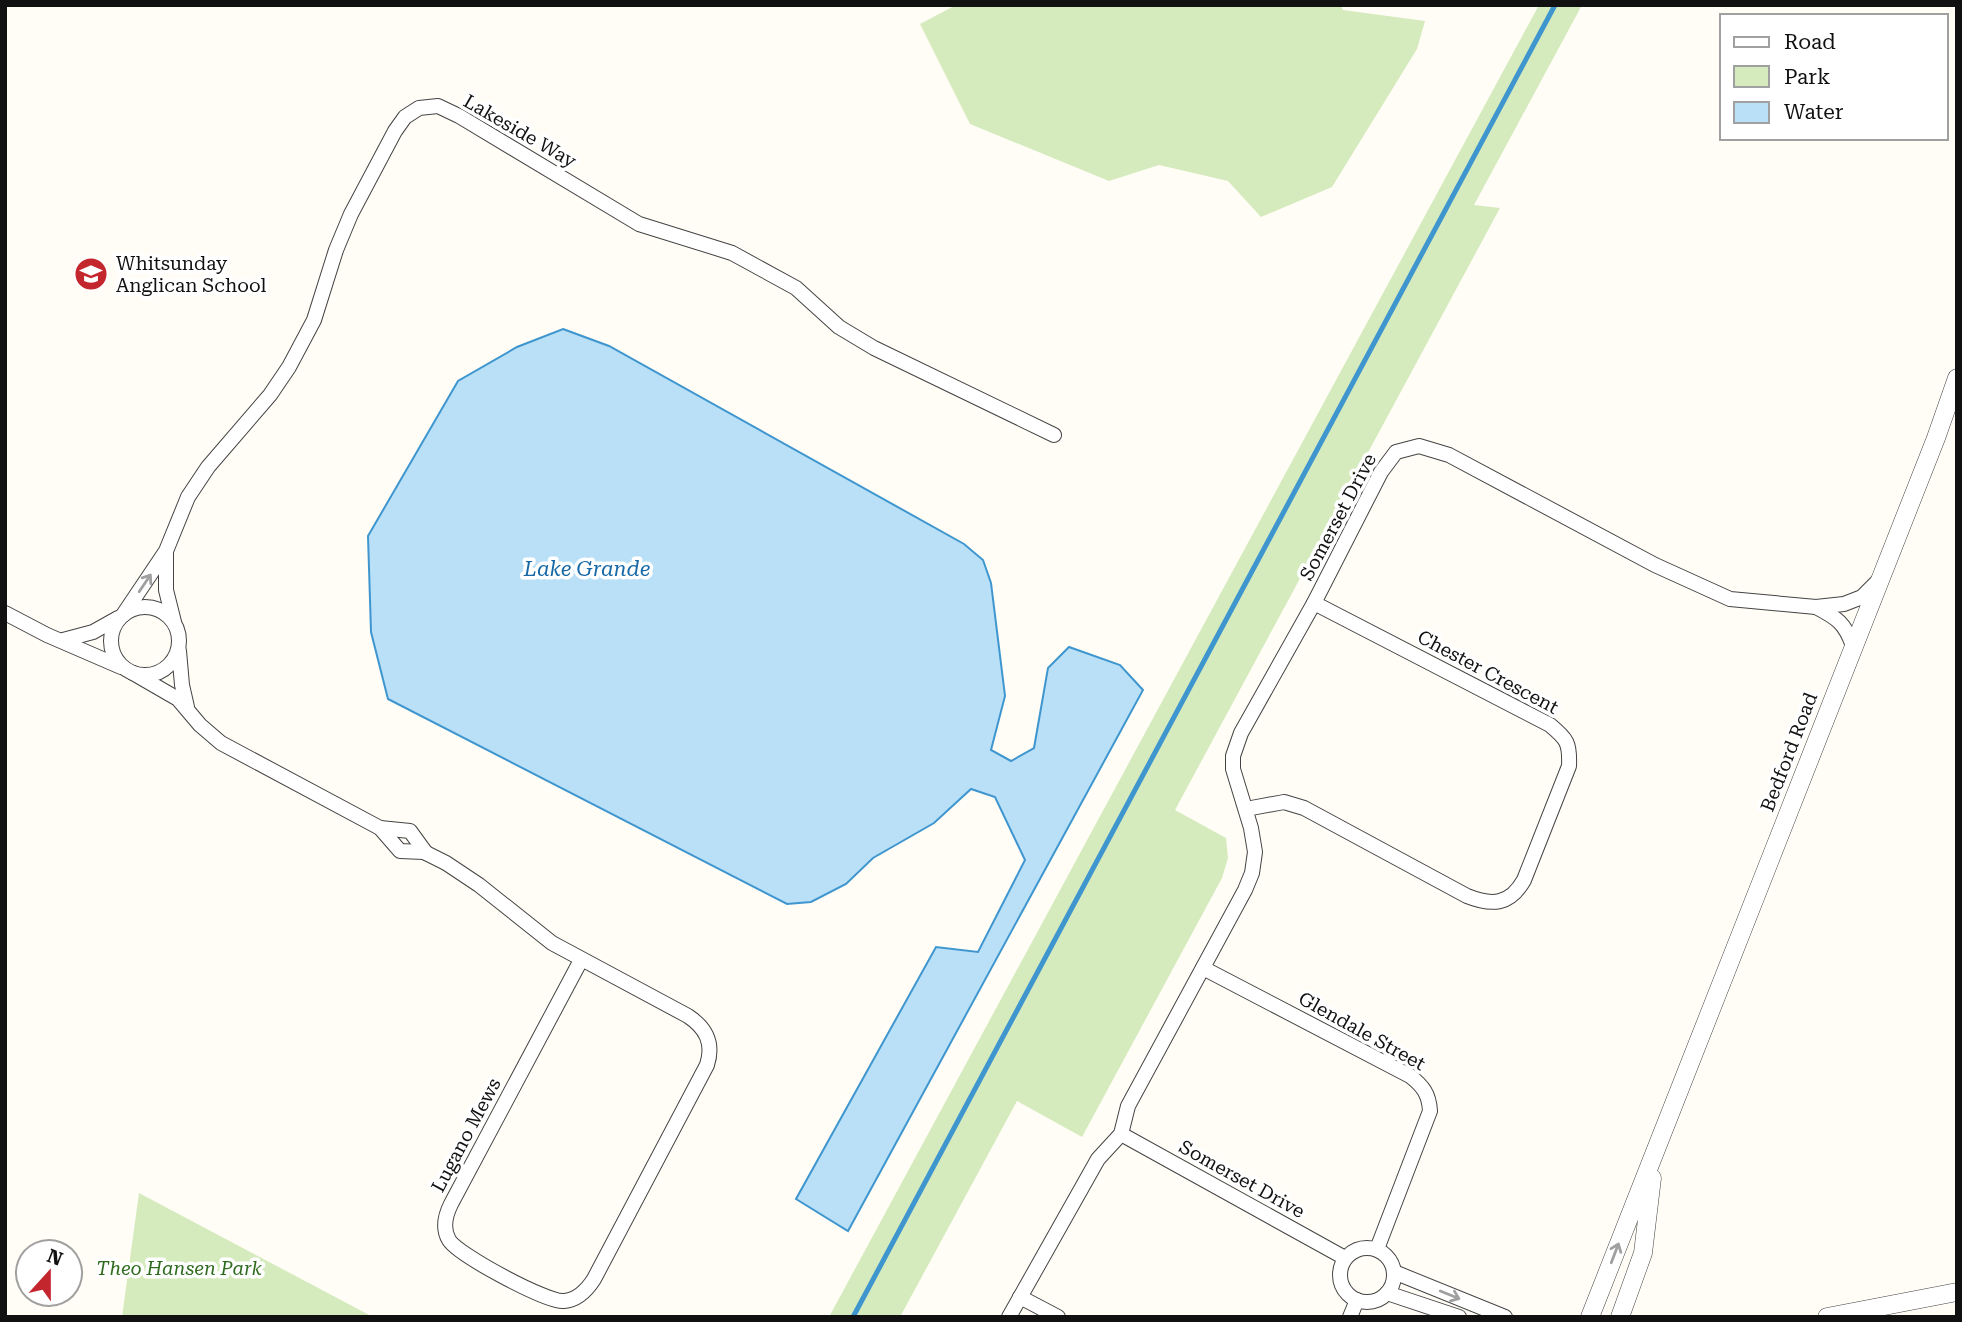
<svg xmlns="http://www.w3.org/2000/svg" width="1962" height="1322" font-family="'Roboto Serif',serif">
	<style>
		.green { fill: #d5ebbd }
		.water { fill: #b9e0f7; stroke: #3f96cf; stroke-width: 2 }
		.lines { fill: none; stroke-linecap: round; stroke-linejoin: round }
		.stream { stroke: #3f96cf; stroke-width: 5 }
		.minor-casing { stroke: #444; stroke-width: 16 }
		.tertiary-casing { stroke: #444; stroke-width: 19 }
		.minor { stroke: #fff; stroke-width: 14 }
		.tertiary { stroke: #fff; stroke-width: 18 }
		.oneway { stroke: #a0a0a0 }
		.labels { text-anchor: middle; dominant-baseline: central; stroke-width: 7; stroke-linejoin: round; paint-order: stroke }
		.street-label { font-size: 19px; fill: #111; stroke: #fff }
		.poi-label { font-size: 19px; fill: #111; stroke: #fff; text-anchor: start }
		.park-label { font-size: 19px; font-style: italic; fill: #2f6b1f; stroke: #fff }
		.water-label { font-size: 21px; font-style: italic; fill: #1768a6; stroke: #fff }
	</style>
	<rect width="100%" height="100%" fill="#fffdf5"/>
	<!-- green -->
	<g class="green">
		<polygon points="956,5 1341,5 1343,10 1425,21 1417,49 1332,187 1261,217 1228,181 1159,165 1109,181 970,124 920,24"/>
		<polygon points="1539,5 1582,5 1474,205 1500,208 1175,810 1226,838 1228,858 1222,878 1082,1137 1017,1101 900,1317 829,1317"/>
		<polygon points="139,1193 373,1317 122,1317"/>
	</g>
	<!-- water -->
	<polygon class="water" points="563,329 609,346 964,544 983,560 991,583 1005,696 991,750 1011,761 1034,748 1048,668 1069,647 1120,665 1143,690 848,1231 796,1199 936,947 978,952 1025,860 995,797 971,789 934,823 873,858 846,884 811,902 787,904 388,699 371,632 368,536 458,381 517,347"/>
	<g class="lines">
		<!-- stream -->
		<polyline class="stream" points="853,1317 1555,5"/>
		<defs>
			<g id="minor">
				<polyline points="166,552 166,590 174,622"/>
				<path d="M 1816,607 C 1837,618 1845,623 1853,646"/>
				<circle cx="145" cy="641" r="34"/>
				<polyline points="5,613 47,635 121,667"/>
				<polyline points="123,615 166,551 188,497 208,467 270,395 289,367 314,320 336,250 351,214 395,131 405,117 419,108 438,106 459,116 639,224 732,253 796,288 839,327 874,348 1054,435"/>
				<polyline points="63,640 93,632 118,618"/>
				<polyline points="179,651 182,685 187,707"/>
				<path d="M 133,673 L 178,699 L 200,725 L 221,743 L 380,828 L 400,851 L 424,852 L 446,863 L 479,885 L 552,943 L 688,1016 C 706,1028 714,1043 707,1065 L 594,1279 C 587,1290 577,1300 564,1301 C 548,1303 458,1255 449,1240 C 442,1228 445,1216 451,1204 L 581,960"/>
				<path d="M 1246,809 L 1284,802 L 1304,808 L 1467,896 C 1492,906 1510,905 1524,880 L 1569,766 C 1570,743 1567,739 1550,725 L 1314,603"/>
				<polyline points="380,828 410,831 426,853"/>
				<path d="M 1203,968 L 1410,1076 C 1423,1086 1429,1094 1430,1111 L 1377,1249"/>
				<polyline points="1121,1134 1345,1258"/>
				<circle cx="1367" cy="1275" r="27"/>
				<polyline points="1394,1272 1505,1317"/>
				<polyline points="1387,1293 1459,1317"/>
				<polyline points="1020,1297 1058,1317"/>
				<polyline points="1009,1317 1098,1159 1121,1134 1128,1106 1245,890 1252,873 1255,852 1251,828 1233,769 1233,756 1241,733 1314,603 1381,472 1396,452 1419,446 1449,455 1655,565 1730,599 1816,607 1844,604 1862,597 1878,581"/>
				<polyline points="1350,1317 1357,1300"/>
			</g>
			<g id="tertiary">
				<polyline points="1590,1317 1936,438 1957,378"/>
				<polyline points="1620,1317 1643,1253 1652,1178"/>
				<polyline points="1827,1317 1957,1292"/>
			</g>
		</defs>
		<!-- minor casing -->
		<use href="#minor" class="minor-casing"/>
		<!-- tertiary casing -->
		<use href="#tertiary" class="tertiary-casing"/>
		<!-- minor -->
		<use href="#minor" class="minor"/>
		<!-- tertiary -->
		<use href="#tertiary" class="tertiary"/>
	</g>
	<!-- one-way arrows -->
	<defs><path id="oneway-shaft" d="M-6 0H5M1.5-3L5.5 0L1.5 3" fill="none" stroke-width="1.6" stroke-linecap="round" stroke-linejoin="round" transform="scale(1.75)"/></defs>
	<g class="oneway">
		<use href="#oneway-shaft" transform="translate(145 583) rotate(-56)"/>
		<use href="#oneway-shaft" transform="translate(1615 1253) rotate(-69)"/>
		<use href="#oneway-shaft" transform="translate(1450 1295) rotate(22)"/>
	</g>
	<!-- icons -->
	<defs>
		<symbol id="school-disc" viewBox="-11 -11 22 22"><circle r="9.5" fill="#c4262e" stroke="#fff"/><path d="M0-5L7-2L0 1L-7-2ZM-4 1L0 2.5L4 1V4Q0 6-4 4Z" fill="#fff"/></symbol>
	</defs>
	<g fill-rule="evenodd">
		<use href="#school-disc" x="72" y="255" width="38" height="38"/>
	</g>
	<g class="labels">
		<!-- street labels -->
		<g class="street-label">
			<text transform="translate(520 131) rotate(30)">Lakeside Way</text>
			<text transform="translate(1338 517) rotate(-62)">Somerset Drive</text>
			<text transform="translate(1488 672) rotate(28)">Chester Crescent</text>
			<text transform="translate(1789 752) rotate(-69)">Bedford Road</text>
			<text transform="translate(1362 1031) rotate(29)">Glendale Street</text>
			<text transform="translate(466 1135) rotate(-62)">Lugano Mews</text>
			<text transform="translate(1242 1179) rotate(29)">Somerset Drive</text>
		</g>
		<!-- poi labels -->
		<g class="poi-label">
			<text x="116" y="263">Whitsunday<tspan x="116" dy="22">Anglican School</tspan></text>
		</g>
		<!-- park labels -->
		<g class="park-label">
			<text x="179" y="1268">Theo Hansen Park</text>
		</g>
		<!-- water labels -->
		<g class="water-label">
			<text x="587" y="569">Lake Grande</text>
		</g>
	</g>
	<!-- border -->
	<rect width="1962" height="1322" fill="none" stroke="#111111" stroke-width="14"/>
	<!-- legend -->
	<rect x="1720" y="14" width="228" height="126" fill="#ffffff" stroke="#a0a0a0" stroke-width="2"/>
	<rect x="1734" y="37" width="35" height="10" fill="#ffffff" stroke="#a0a0a0" stroke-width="2"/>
	<text x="1784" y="49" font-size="21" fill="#111111">Road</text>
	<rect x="1734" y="66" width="35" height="21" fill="#d5ebbd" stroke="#a0a0a0" stroke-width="2"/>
	<text x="1784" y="84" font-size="21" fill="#111111">Park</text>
	<rect x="1734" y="102" width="35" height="21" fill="#b9e0f7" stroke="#a0a0a0" stroke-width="2"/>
	<text x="1784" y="119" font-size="21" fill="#111111">Water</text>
	<!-- north arrow -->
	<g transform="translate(49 1273) rotate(21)"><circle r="33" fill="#ffffff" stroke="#a0a0a0" stroke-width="2"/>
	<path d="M0-5L12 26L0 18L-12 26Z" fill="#c4262e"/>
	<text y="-10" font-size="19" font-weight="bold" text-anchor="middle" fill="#111111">N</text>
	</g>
</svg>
